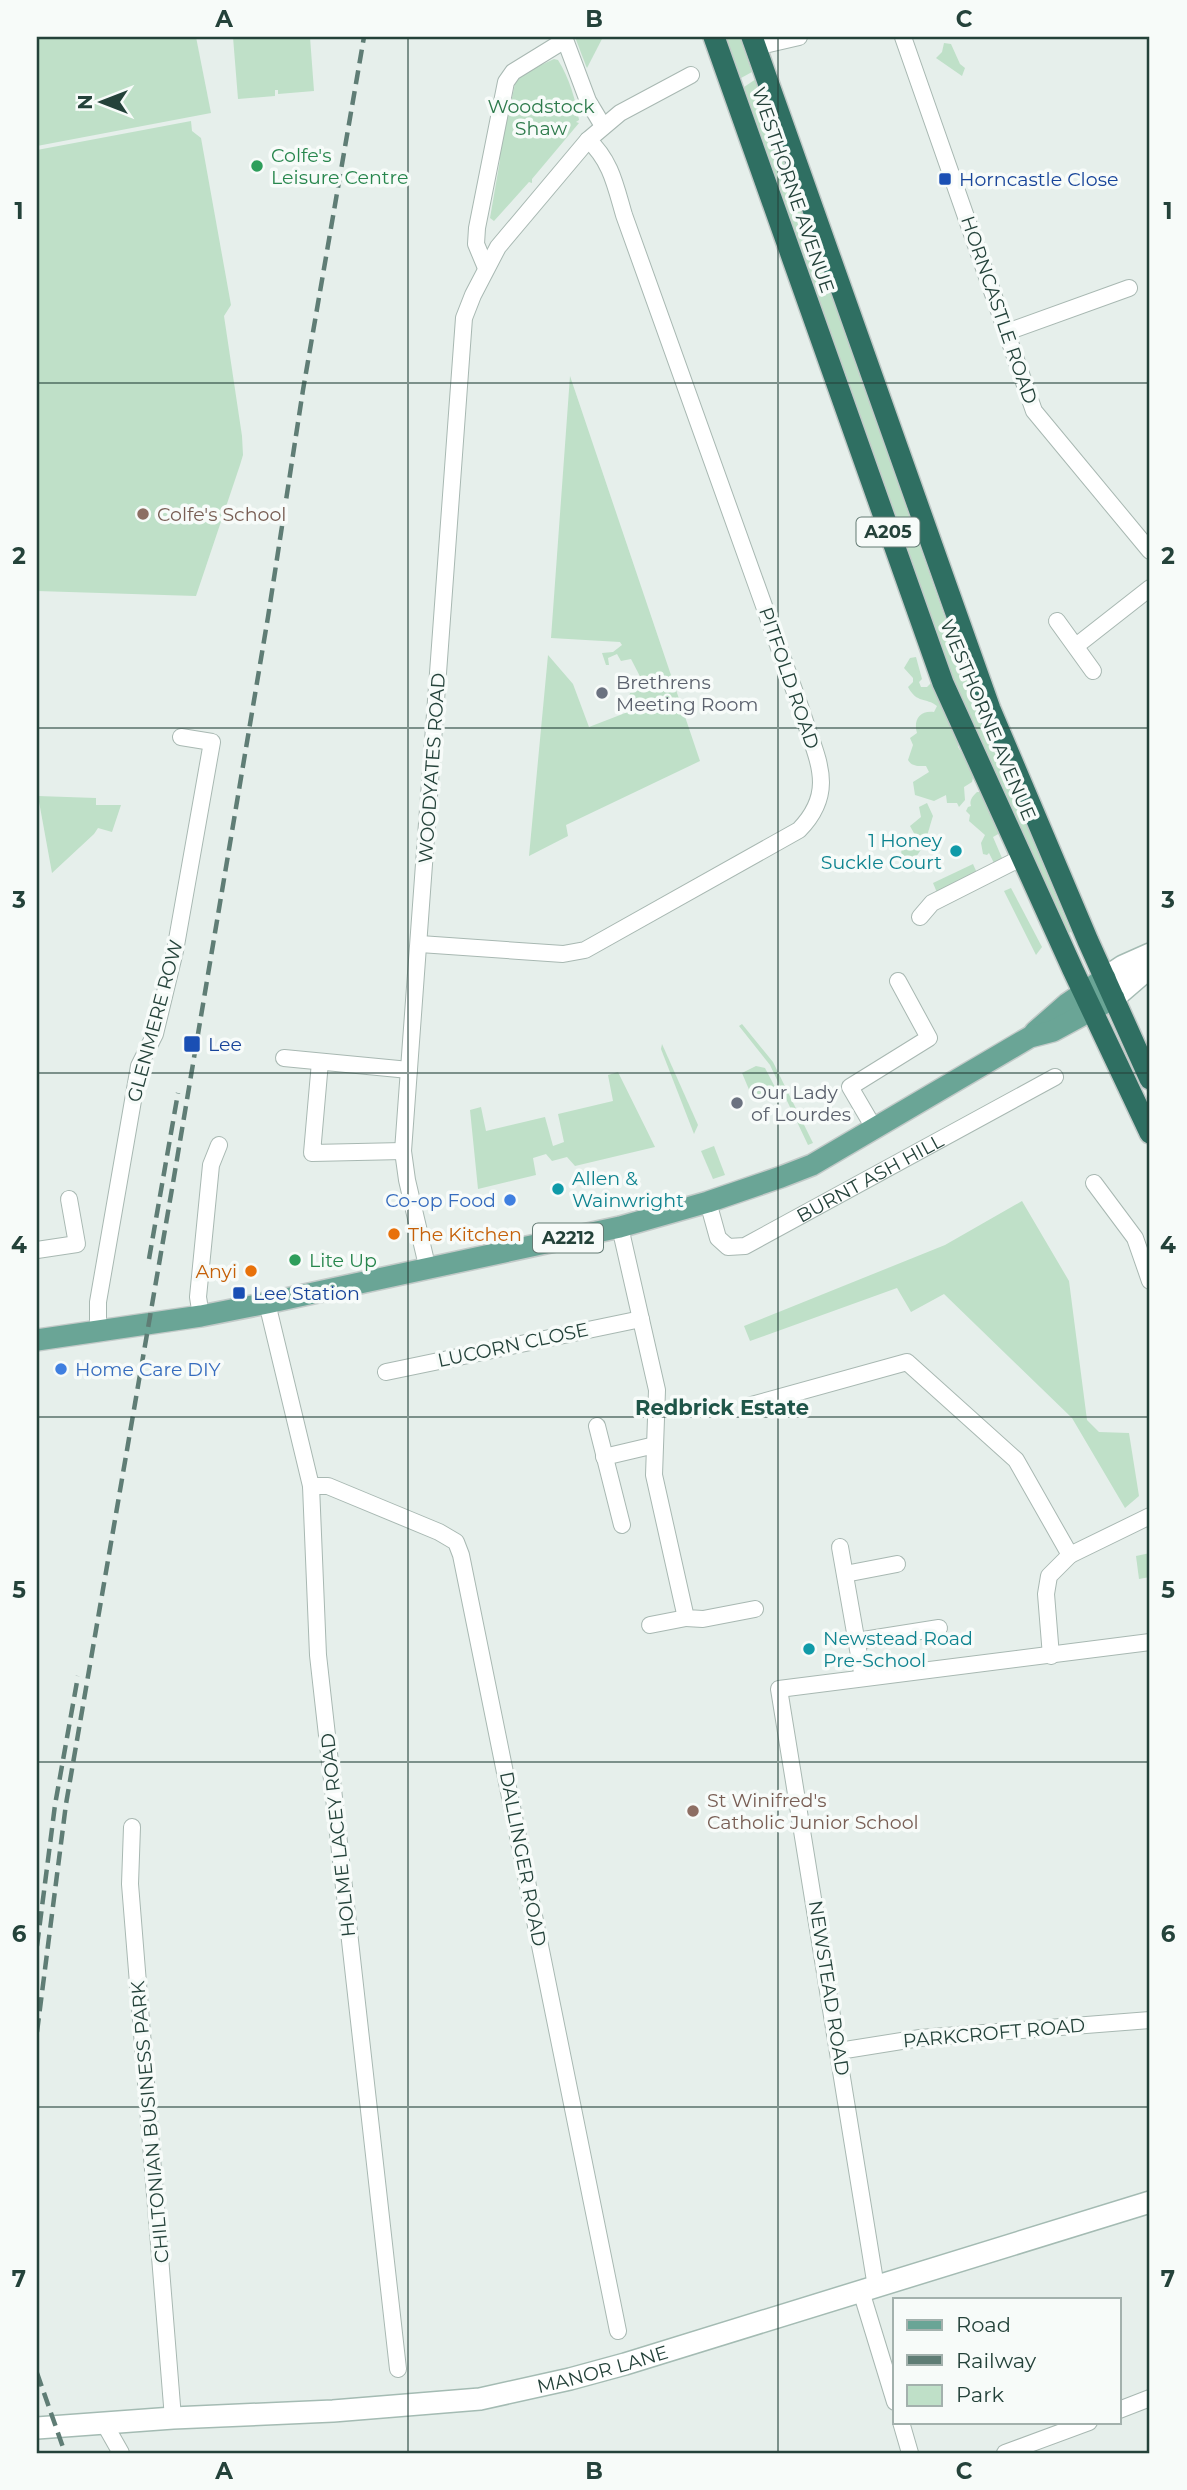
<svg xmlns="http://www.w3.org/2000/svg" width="1187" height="2490" font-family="Montserrat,sans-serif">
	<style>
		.green { fill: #bfe0c8 }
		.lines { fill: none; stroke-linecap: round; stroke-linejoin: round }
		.street-casing { stroke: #a8b8b2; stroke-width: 18 }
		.secondary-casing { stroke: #a4bbb3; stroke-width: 24 }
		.primary-casing { stroke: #c2cac8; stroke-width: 24 }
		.highway-casing { stroke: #c2cac8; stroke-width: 24 }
		.street { stroke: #fff; stroke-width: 16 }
		.secondary { stroke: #fff; stroke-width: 21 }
		.primary { stroke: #6aa596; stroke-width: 21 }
		.highway { stroke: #2f6f62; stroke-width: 21 }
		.rail { stroke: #5f7d75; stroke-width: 4.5; stroke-dasharray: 14 7; stroke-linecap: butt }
		.grid { fill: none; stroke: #24423a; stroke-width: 2; stroke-opacity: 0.55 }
		.leisure-dot { fill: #2e9e5b; stroke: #f7fbf9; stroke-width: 2.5 }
		.transit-dot { fill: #1a4fb4; stroke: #f7fbf9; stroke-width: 2.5 }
		.education-dot { fill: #8d6e63; stroke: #f7fbf9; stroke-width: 2.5 }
		.worship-dot { fill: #6b7280; stroke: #f7fbf9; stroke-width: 2.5 }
		.culture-dot { fill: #0f9aa8; stroke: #f7fbf9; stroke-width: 2.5 }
		.shop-dot { fill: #3f7fe0; stroke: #f7fbf9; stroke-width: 2.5 }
		.food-dot { fill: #e8710a; stroke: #f7fbf9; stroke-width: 2.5 }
		.labels { text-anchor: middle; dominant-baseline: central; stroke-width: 7; stroke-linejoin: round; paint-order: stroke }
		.shield { fill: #f7fbf9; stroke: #637a73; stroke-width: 2 }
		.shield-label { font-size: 18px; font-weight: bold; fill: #24423a }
		.park-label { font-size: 19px; fill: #2d7a4b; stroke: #f7fbf9 }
		.leisure-label { font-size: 19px; fill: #27864d; stroke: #f7fbf9; text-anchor: start }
		.transit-label { font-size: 19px; fill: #164399; stroke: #f7fbf9; text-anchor: start }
		.street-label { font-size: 19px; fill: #24423a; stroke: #f7fbf9 }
		.education-label { font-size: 19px; fill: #785e54; stroke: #f7fbf9; text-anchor: start }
		.worship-label { font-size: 19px; fill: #5b616d; stroke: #f7fbf9; text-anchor: start }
		.culture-label { font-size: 19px; fill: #0d838f; stroke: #f7fbf9; text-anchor: start }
		.shop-label { font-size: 19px; fill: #366cbe; stroke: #f7fbf9; text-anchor: end }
		.food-label { font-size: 19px; fill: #c56008; stroke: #f7fbf9; text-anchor: start }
		.neighbourhood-label { font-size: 21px; font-weight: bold; fill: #1f5548; stroke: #f7fbf9 }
		.neatline { fill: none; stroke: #24423a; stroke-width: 2.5 }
		.grid-label { font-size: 23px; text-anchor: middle; font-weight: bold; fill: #24423a }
	</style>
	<rect width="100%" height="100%" fill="#e6efeb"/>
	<!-- green -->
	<g class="green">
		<polygon points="37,37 196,37 211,113 37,146"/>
		<polygon points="233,37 310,37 314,91 278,94 278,90 275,90 275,96 238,99"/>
		<polygon points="575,37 603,37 587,68 586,66"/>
		<polygon points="725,37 740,37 752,72 741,78"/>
		<polygon points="944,43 951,44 960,64 965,68 962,76 936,58 942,52"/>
		<path d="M 554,59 L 558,60 C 569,77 576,101 579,120 L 576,122 L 579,123 L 532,179 L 532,183 L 529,182 L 494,221 L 490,218 L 500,160 L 497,156 L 503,141 L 499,138 L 509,112 L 516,79 L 528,71 Z"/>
		<polygon points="756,79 968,683 1071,932 1064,935 957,688 929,615 744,87"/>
		<polygon points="191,121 192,131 201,138 231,305 224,316 242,436 243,455 240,465 196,596 37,591 37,150"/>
		<polygon points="570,376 700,761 566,825 568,836 529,856 548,655 573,684 589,727 633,710 629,697 630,693 646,688 631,659 621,661 617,654 608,658 609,665 606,665 602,653 613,652 622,645 620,642 551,638"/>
		<path d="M 916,657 L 922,679 L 919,682 L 921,687 L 927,687 L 935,679 L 945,703 L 941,706 C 950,716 958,733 958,747 C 966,761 977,763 972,782 L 964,787 L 965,800 L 959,807 L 957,803 L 947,803 L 946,795 L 934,801 L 915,795 L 913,782 L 929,772 L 926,766 C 919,766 912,767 908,760 L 913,745 L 910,738 L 917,733 C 913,720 920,710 934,712 L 937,706 C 926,697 917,704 908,687 L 913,682 L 913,678 L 904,668 L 910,658 Z"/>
		<path d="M 977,792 L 984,792 L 1000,833 L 993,837 L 1002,858 L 994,863 L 989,853 L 987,855 L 983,854 L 981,843 L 985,835 L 969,821 L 970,815 L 966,811 L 968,807 L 971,806 C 969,800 973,796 977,792 Z"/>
		<polygon points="38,796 96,798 96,805 121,805 112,832 98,828 94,834 52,873"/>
		<path d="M 927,803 L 933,816 C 928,831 925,851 911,861 L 904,860 C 897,849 905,840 915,835 L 910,826 L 921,817 L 919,807 Z"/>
		<polygon points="973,864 977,873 938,895 933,883"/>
		<polygon points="1011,888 1042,947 1036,955 1004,891"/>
		<polygon points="742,1024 773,1062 813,1143 808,1145 770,1065 739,1026"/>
		<polygon points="662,1044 698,1125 694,1134 661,1049"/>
		<polygon points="756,1066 765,1068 776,1089 753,1099 742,1073"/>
		<polygon points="618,1072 655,1147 575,1166 567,1157 552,1161 546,1154 533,1158 536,1175 478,1189 470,1110 481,1107 486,1131 545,1117 553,1146 564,1142 558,1114 613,1101 608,1075"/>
		<polygon points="714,1146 725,1175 713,1179 701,1151"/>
		<polygon points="1022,1201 1069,1281 1087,1420 1099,1432 1129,1433 1139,1496 1125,1508 1072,1418 944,1294 911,1312 897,1288 750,1341 744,1326 945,1245"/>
		<polygon points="1150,1553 1150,1577 1139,1579 1136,1556"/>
	</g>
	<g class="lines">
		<defs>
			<g id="street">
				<polyline points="564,37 588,101 603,126"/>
				<polyline points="903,37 1034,411 1150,551"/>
				<polyline points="756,47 799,37"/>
				<polyline points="486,268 476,244 477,228 506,82 513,72 565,40"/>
				<polyline points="1007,332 1129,288"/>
				<polyline points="1057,621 1093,671"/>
				<polyline points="1076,646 1150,588"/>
				<polyline points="920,917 932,903 1023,857"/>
				<path d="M 420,944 L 563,954 L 585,950 L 799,830 C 838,790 816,758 802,712 L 624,215 C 616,188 611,160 588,140"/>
				<polyline points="284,1058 409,1070"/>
				<polyline points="320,1062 312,1153 403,1151"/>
				<polyline points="874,1128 850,1087 929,1038 898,981"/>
				<polyline points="1094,1183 1135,1238 1150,1281"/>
				<path id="s1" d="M 708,1202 L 718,1238 L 728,1247 L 745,1246 L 1055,1077"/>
				<polyline points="620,1227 657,1390 654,1475 686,1618 703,1619 755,1609"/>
				<polyline points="37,1250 77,1244 69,1199"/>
				<polyline points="428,1270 407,1180 403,1151 464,318 473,295 498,247 588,140 620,113 691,75"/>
				<polyline points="267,1303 311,1486 318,1655 398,2369"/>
				<polyline points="201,1316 198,1297 211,1165 219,1145"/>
				<polyline points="98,1332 98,1302 139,1066 155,1034 175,951 212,742 181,737"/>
				<polyline points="386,1372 641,1319"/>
				<polyline points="748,1406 907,1362 1016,1460 1070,1555 1049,1576 1046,1594 1051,1656"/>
				<polyline points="597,1426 622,1525"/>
				<polyline points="604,1457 655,1445"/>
				<polyline points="311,1486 328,1486 439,1532 456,1542 461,1555 618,2331"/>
				<polyline points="840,1547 863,1678"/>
				<polyline points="1070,1555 1150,1516"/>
				<polyline points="845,1574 897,1564"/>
				<polyline points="650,1625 686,1618"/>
				<polyline points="857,1641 939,1628"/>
				<polyline points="132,1827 130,1884 173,2418"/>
				<polyline points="839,2051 920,2038 1150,2020"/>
				<polyline points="876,2287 779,1689 1150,1642"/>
				<polyline points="861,2291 895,2402"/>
				<polyline points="1119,2410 1150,2398"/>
				<polyline points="901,2422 910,2453"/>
				<polyline points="104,2423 121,2453"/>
				<polyline points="1005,2453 1089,2422"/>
			</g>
			<g id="secondary">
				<polyline points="1105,978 1123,966 1150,954"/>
				<polyline points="1114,998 1150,967"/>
				<path id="s2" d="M 37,2428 L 173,2418 L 333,2411 L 480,2399 L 570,2379 L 625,2364 L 1150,2202"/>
			</g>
			<g id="primary">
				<polyline points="1035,1032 1067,1004 1105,978"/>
				<polyline points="37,1340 201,1316 267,1303 620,1227 708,1202 781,1177 812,1165 1030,1037 1053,1031 1114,998"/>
			</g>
			<g id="highway">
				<polyline points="714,37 943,683 1073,970 1150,1133"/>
				<polyline points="752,37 990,709 1088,941 1150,1079"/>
			</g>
		</defs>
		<!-- street casing -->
		<use href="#street" class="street-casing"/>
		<!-- secondary casing -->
		<use href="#secondary" class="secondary-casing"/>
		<!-- primary casing -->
		<use href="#primary" class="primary-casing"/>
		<!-- highway casing -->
		<use href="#highway" class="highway-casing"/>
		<!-- street -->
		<use href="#street" class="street"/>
		<!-- secondary -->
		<use href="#secondary" class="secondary"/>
		<!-- primary -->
		<use href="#primary" class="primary"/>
		<!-- highway -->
		<use href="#highway" class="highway"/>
		<!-- rail -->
		<g class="rail">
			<polyline points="149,1259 178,1093"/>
			<polyline points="37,1946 55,1805 78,1676"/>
			<polyline points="37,2032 66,1804 173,1183 268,617 303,390 364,37"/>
			<polyline points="37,2373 65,2453"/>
		</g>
	</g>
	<!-- grid -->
	<path class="grid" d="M 408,37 L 408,2453M 778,37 L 778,2453M 37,383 L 1150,383M 37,728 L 1150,728M 37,1073 L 1150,1073M 37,1417 L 1150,1417M 37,1762 L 1150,1762M 37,2107 L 1150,2107"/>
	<!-- markers -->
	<g class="leisure-dot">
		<circle cx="257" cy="166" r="7"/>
		<circle cx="295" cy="1260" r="7"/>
	</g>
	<g class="transit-dot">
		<rect x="938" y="172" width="14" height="14" rx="3.5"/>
		<rect x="183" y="1035" width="18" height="18" rx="3.5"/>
		<rect x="232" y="1286" width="14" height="14" rx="3.5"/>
	</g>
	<g class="education-dot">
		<circle cx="143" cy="514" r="7"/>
		<circle cx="693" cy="1811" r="7"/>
	</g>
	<g class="worship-dot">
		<circle cx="602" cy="693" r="7"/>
		<circle cx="737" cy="1103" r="7"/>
	</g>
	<g class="culture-dot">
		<circle cx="956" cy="851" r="7"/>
		<circle cx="558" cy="1189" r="7"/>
		<circle cx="809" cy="1649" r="7"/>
	</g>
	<g class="shop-dot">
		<circle cx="510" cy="1200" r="7"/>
		<circle cx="61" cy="1369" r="7"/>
	</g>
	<g class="food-dot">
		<circle cx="394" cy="1234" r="7"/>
		<circle cx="251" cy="1271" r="7"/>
	</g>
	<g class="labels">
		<!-- shield labels -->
		<g class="shield">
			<rect x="856.5" y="517.5" width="63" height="29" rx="5"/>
			<rect x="533" y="1223.5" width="70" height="29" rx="5"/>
		</g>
		<g class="shield-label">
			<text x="888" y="532">A205</text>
			<text x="568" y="1238">A2212</text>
		</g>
		<!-- park labels -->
		<g class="park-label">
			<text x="541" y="106">Woodstock<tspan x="541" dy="22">Shaw</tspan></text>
		</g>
		<!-- leisure labels -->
		<g class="leisure-label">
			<text x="271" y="155">Colfe's<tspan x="271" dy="22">Leisure Centre</tspan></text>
			<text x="309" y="1260">Lite Up</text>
		</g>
		<!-- transit labels -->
		<g class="transit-label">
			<text x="959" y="179">Horncastle Close</text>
			<text x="208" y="1044">Lee</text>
			<text x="253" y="1293">Lee Station</text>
		</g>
		<!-- street labels -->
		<g class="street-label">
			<text transform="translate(793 190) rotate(71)">WESTHORNE AVENUE</text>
			<text transform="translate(999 310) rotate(71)">HORNCASTLE ROAD</text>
			<text transform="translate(789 678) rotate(71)">PITFOLD ROAD</text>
			<text transform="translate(988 720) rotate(67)">WESTHORNE AVENUE</text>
			<text transform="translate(432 768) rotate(-86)">WOODYATES ROAD</text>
			<text transform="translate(155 1021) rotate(-75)">GLENMERE ROW</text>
			<text stroke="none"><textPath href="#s1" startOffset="210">BURNT ASH HILL</textPath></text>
			<text transform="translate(513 1345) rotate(-12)">LUCORN CLOSE</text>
			<text transform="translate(338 1835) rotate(-96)">HOLME LACEY ROAD</text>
			<text transform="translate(523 1859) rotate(79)">DALLINGER ROAD</text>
			<text transform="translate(829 1988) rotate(81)">NEWSTEAD ROAD</text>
			<text transform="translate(994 2033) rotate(-5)">PARKCROFT ROAD</text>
			<text transform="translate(150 2122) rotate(-95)">CHILTONIAN BUSINESS PARK</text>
			<text stroke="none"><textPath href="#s2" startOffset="570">MANOR LANE</textPath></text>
		</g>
		<!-- education labels -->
		<g class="education-label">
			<text x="157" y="514">Colfe's School</text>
			<text x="707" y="1800">St Winifred's<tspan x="707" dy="22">Catholic Junior School</tspan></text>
		</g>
		<!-- worship labels -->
		<g class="worship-label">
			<text x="616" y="682">Brethrens<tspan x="616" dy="22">Meeting Room</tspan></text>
			<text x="751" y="1092">Our Lady<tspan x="751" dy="22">of Lourdes</tspan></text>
		</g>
		<!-- culture labels -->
		<g class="culture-label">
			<text x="942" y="840" text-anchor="end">1 Honey<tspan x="942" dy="22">Suckle Court</tspan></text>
			<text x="572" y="1178">Allen &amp;<tspan x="572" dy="22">Wainwright</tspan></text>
			<text x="823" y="1638">Newstead Road<tspan x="823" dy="22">Pre-School</tspan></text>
		</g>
		<!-- shop labels -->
		<g class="shop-label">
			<text x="496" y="1200">Co-op Food</text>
			<text x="75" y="1369" text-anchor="start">Home Care DIY</text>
		</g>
		<!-- food labels -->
		<g class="food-label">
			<text x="408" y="1234">The Kitchen</text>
			<text x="237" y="1271" text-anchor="end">Anyi</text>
		</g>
		<!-- neighbourhood labels -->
		<g class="neighbourhood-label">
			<text x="722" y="1407">Redbrick Estate</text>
		</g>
	</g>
	<!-- border -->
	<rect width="1187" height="2490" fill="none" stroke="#f7fbf9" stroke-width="77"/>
	<!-- legend -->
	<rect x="893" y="2298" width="228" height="126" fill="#f7fbf9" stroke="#a3b1ad" stroke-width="2"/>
	<rect x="907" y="2320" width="35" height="10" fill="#6aa596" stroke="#a3b1ad" stroke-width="2"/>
	<text x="956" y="2332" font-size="21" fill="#24423a">Road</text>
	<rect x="907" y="2355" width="35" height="10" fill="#5f7d75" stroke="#a3b1ad" stroke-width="2"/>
	<text x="956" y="2368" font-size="21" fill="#24423a">Railway</text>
	<rect x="907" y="2385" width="35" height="21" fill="#bfe0c8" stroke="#a3b1ad" stroke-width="2"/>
	<text x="956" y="2402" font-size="21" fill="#24423a">Park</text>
	<!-- north arrow -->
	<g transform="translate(102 102) rotate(270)" stroke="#f7fbf9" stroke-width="5" paint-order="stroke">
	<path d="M0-5L12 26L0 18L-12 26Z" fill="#24423a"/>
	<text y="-10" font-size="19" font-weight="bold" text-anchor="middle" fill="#24423a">N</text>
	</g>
	<rect x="38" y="38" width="1110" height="2414" class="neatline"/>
	<g class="grid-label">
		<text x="224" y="27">A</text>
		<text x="594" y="27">B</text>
		<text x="964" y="27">C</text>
		<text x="19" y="219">1</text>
		<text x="1168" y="219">1</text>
		<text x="19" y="564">2</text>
		<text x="1168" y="564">2</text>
		<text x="19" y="908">3</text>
		<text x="1168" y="908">3</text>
		<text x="19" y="1253">4</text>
		<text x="1168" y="1253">4</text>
		<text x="19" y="1598">5</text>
		<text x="1168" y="1598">5</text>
		<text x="19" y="1942">6</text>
		<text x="1168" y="1942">6</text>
		<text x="19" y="2287">7</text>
		<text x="1168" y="2287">7</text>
		<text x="224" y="2479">A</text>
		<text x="594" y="2479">B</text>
		<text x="964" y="2479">C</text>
	</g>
</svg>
